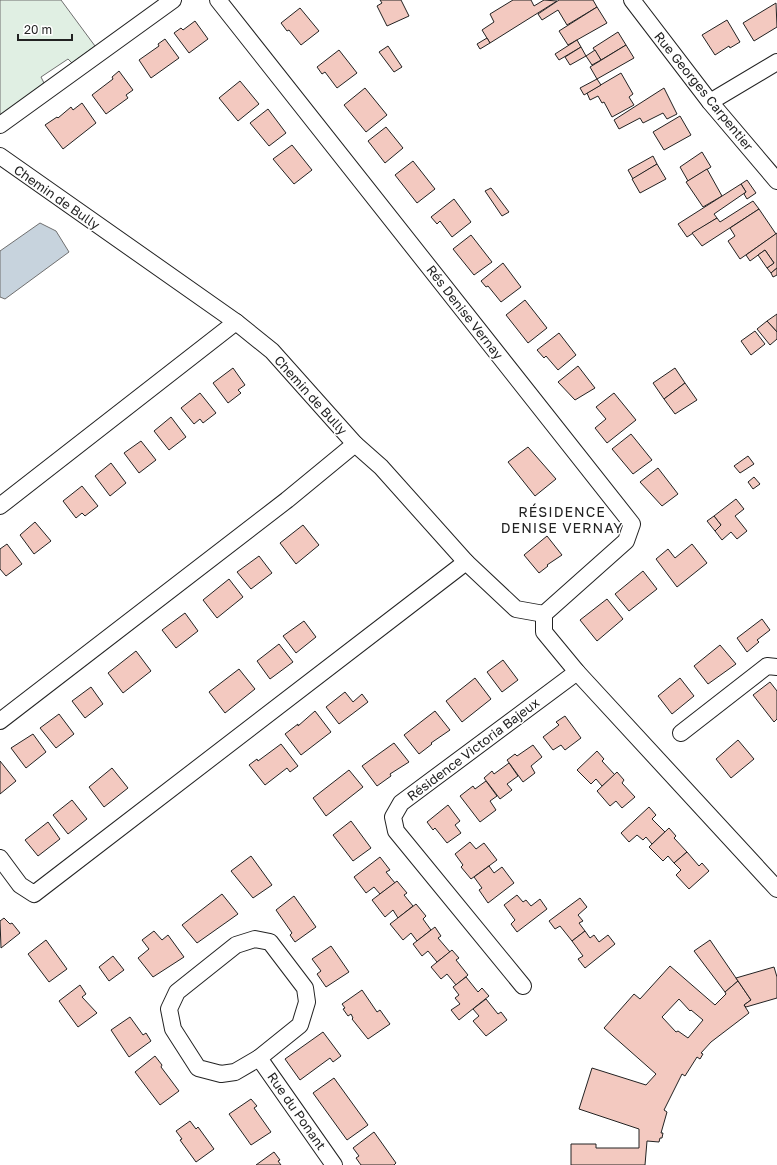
<svg xmlns="http://www.w3.org/2000/svg" width="777" height="1165" font-family="'Golos Text',sans-serif">
	<style>
		.green { fill: #e0efe3; stroke: #6f6f6f }
		.water { fill: #c7d3dd; stroke: #6f6f6f }
		.building { fill: #f3c9c0; stroke: #222; fill-rule: evenodd }
		.lines { fill: none; stroke-linecap: round; stroke-linejoin: round }
		.street-casing { stroke: #222; stroke-width: 18 }
		.street { stroke: #fff; stroke-width: 16 }
		.labels { text-anchor: middle; dominant-baseline: central; stroke-width: 3; stroke-linejoin: round; paint-order: stroke }
		.street-label { font-size: 13px; fill: #222; stroke: #fff }
		.neighbourhood-label { font-size: 14px; letter-spacing: 1px; fill: #222; stroke: #fff }
	</style>
	<rect width="100%" height="100%" fill="#fff"/>
	<!-- green -->
	<polygon class="green" points="0,0 61,0 95,46 72,63 68,59 41,77 44,83 0,116"/>
	<!-- water -->
	<polygon class="water" points="40,223 56,231 69,252 5,299 0,297 0,251"/>
	<!-- building -->
	<g class="building">
		<polygon points="380,0 401,0 409,16 387,26 377,6 382,3"/>
		<polygon points="513,0 531,0 534,6 544,0 557,1 490,43 482,30 494,22 490,14"/>
		<polygon points="559,0 593,0 597,7 567,25 558,10 542,20 538,14"/>
		<polygon points="776,3 777,27 754,41 743,23"/>
		<polygon points="597,7 607,23 568,45 559,31"/>
		<polygon points="300,8 319,31 301,45 289,30 287,31 281,23"/>
		<polygon points="727,20 740,42 730,48 729,46 715,55 702,35"/>
		<polygon points="195,21 208,39 189,53 174,33 181,28 183,30"/>
		<polygon points="618,32 626,45 601,60 593,48"/>
		<polygon points="487,38 490,43 480,49 477,44"/>
		<polygon points="165,39 179,58 151,78 139,60 159,46 158,44"/>
		<polygon points="577,40 581,47 559,60 555,54"/>
		<polygon points="626,45 634,58 597,79 590,67"/>
		<polygon points="388,46 402,67 394,72 379,52"/>
		<polygon points="581,47 586,56 570,65 565,57"/>
		<polygon points="339,50 357,73 337,88 325,72 322,74 317,67"/>
		<polygon points="595,50 601,60 592,65 586,56"/>
		<polygon points="119,71 133,90 126,95 128,98 106,114 92,95 113,79 112,77"/>
		<polygon points="621,73 633,94 629,97 634,105 612,117 604,102 602,103 598,96 590,100 587,93"/>
		<polygon points="597,79 601,85 584,95 580,88"/>
		<polygon points="240,81 259,104 238,121 219,98"/>
		<polygon points="365,88 387,115 366,132 344,105"/>
		<polygon points="664,88 677,114 667,119 663,113 643,123 640,118 619,129 614,120"/>
		<polygon points="82,103 96,123 63,149 45,125 57,117 58,118 71,107 73,110"/>
		<polygon points="268,109 286,133 269,146 250,123"/>
		<polygon points="680,116 691,135 664,150 653,132"/>
		<polygon points="386,127 403,148 385,163 368,141"/>
		<polygon points="292,145 312,170 294,184 273,159"/>
		<polygon points="702,152 711,167 688,181 680,167"/>
		<polygon points="653,156 657,164 633,179 628,170"/>
		<polygon points="413,161 435,189 417,203 395,175"/>
		<polygon points="657,164 666,179 640,193 632,179"/>
		<polygon points="707,169 722,196 703,207 686,182"/>
		<polygon points="747,180 756,193 747,199 744,194 746,192 741,184"/>
		<polygon points="741,184 746,192 714,214 717,218 687,237 678,224"/>
		<polygon points="491,188 509,212 502,216 485,191"/>
		<polygon points="454,199 471,222 452,237 440,221 437,224 431,217"/>
		<polygon points="753,201 759,209 702,246 692,233 717,218 720,222"/>
		<polygon points="759,209 776,234 740,259 728,241 735,236 730,228"/>
		<polygon points="777,233 777,268 771,273 767,268 774,263 765,250 750,261 746,255"/>
		<polygon points="471,235 492,262 474,275 453,249"/>
		<polygon points="765,250 774,263 767,268 758,255"/>
		<polygon points="503,263 521,287 501,302 488,286 486,287 481,281"/>
		<polygon points="777,268 777,275 773,277 771,273"/>
		<polygon points="525,300 547,328 528,343 506,315"/>
		<polygon points="777,314 777,332 767,321"/>
		<polygon points="767,321 777,332 777,339 770,345 757,329"/>
		<polygon points="755,331 765,344 751,355 741,341"/>
		<polygon points="559,333 576,355 558,370 546,356 544,358 537,350"/>
		<polygon points="578,366 595,388 575,400 558,382"/>
		<polygon points="233,368 245,385 238,390 241,393 228,403 213,383"/>
		<polygon points="675,368 685,383 664,399 653,383"/>
		<polygon points="685,383 697,400 675,414 664,399"/>
		<polygon points="200,393 216,413 203,423 200,419 194,424 181,408"/>
		<polygon points="614,393 636,420 607,443 595,428 606,419 596,407"/>
		<polygon points="171,417 186,437 169,450 154,431"/>
		<polygon points="631,434 652,460 633,474 612,449"/>
		<polygon points="141,441 156,460 139,473 124,453"/>
		<polygon points="528,447 556,479 535,496 508,462"/>
		<polygon points="748,456 754,464 740,473 734,466"/>
		<polygon points="111,463 126,483 110,496 95,476"/>
		<polygon points="658,468 678,494 662,506 640,482"/>
		<polygon points="754,477 760,484 753,489 748,482"/>
		<polygon points="82,486 98,506 85,516 82,513 76,518 63,501"/>
		<polygon points="736,499 744,509 735,516 747,531 737,539 731,532 722,540 715,531 721,525 714,516"/>
		<polygon points="714,516 721,525 715,531 707,521"/>
		<polygon points="35,522 51,541 34,554 20,535"/>
		<polygon points="303,525 319,545 296,564 280,543"/>
		<polygon points="547,536 562,555 547,565 548,566 539,573 524,555"/>
		<polygon points="7,544 22,564 6,576 0,569 0,549"/>
		<polygon points="692,544 707,563 677,587 656,559 668,549 675,558"/>
		<polygon points="259,556 272,573 251,589 237,572"/>
		<polygon points="643,571 657,589 629,611 615,594"/>
		<polygon points="229,579 243,597 217,618 203,600"/>
		<polygon points="607,599 623,619 597,641 580,620"/>
		<polygon points="185,613 198,631 176,648 162,630"/>
		<polygon points="762,619 770,630 757,640 759,642 747,652 737,638"/>
		<polygon points="304,621 316,637 296,653 283,636"/>
		<polygon points="279,644 293,662 270,679 257,661"/>
		<polygon points="720,645 736,664 708,684 694,666"/>
		<polygon points="136,651 151,671 123,693 108,673"/>
		<polygon points="503,660 518,680 502,692 487,672"/>
		<polygon points="239,669 255,689 225,713 209,692"/>
		<polygon points="475,678 491,699 462,722 446,701"/>
		<polygon points="680,678 694,696 672,714 658,696"/>
		<polygon points="770,682 777,691 777,719 774,722 753,695"/>
		<polygon points="91,687 103,704 85,718 72,701"/>
		<polygon points="345,692 353,702 362,694 368,702 339,724 326,707"/>
		<polygon points="315,711 331,732 301,755 285,734 298,724 298,726"/>
		<polygon points="435,711 450,730 431,743 432,744 419,754 404,735"/>
		<polygon points="59,714 74,734 56,748 40,728"/>
		<polygon points="565,716 581,738 565,750 561,745 553,750 543,737 559,725 556,722"/>
		<polygon points="33,734 46,752 26,768 11,748"/>
		<polygon points="738,740 754,759 731,778 716,759"/>
		<polygon points="394,743 409,762 390,774 391,776 377,786 362,766"/>
		<polygon points="281,744 298,766 290,772 287,768 265,785 249,765 257,759 258,761"/>
		<polygon points="533,745 542,757 531,766 535,773 523,782 507,760 515,754 517,756"/>
		<polygon points="597,751 604,759 602,761 615,775 602,786 596,779 591,784 577,770"/>
		<polygon points="0,761 16,781 0,794"/>
		<polygon points="509,763 518,776 507,784 512,790 500,799 484,778 492,771 494,774"/>
		<polygon points="112,768 128,788 104,807 89,787"/>
		<polygon points="349,770 363,787 326,816 313,798"/>
		<polygon points="617,772 624,780 622,783 635,797 622,808 616,801 610,806 597,791"/>
		<polygon points="486,781 497,796 490,801 496,810 480,822 460,796 473,786 475,789"/>
		<polygon points="72,800 87,819 68,834 53,815"/>
		<polygon points="448,805 460,821 455,825 461,833 447,843 435,828 433,830 427,822"/>
		<polygon points="649,807 656,815 652,819 665,832 652,844 646,837 643,840 637,835 629,842 621,833"/>
		<polygon points="351,821 371,848 353,861 333,835"/>
		<polygon points="48,822 60,839 38,856 25,840"/>
		<polygon points="669,828 676,836 674,838 687,852 674,863 668,856 663,861 649,847"/>
		<polygon points="470,842 476,849 484,843 497,860 471,879 461,867 463,865 455,854"/>
		<polygon points="687,852 699,866 702,863 709,871 689,889 676,875 681,870 674,863"/>
		<polygon points="251,856 272,885 253,898 231,871"/>
		<polygon points="380,857 390,870 386,872 395,883 380,894 374,887 366,893 354,877"/>
		<polygon points="489,866 494,873 502,867 514,883 488,903 479,890 482,888 474,877"/>
		<polygon points="397,881 407,893 404,895 413,906 398,918 393,910 385,917 372,900"/>
		<polygon points="222,894 238,914 197,943 182,925"/>
		<polygon points="517,895 523,902 526,900 531,906 540,899 547,909 517,932 511,924 515,920 504,905"/>
		<polygon points="294,896 316,927 295,942 290,935 292,933 276,910"/>
		<polygon points="580,898 587,907 578,915 583,921 579,923 585,931 572,941 560,926 555,929 549,921"/>
		<polygon points="416,904 426,916 423,919 431,930 417,941 411,933 403,940 390,924"/>
		<polygon points="4,918 10,924 12,923 20,933 1,948 0,921"/>
		<polygon points="435,927 441,936 438,938 450,952 437,962 428,951 422,956 413,944"/>
		<polygon points="154,931 162,940 168,935 184,957 153,977 138,958 149,949 142,940"/>
		<polygon points="585,931 590,938 594,935 599,942 608,935 615,944 585,968 578,959 583,956 572,941"/>
		<polygon points="46,940 67,969 49,982 28,954"/>
		<polygon points="710,940 738,981 725,992 694,951"/>
		<polygon points="331,946 349,972 326,987 317,974 321,971 312,959"/>
		<polygon points="452,950 459,958 456,960 468,975 456,985 447,974 441,979 431,967"/>
		<polygon points="113,956 124,970 109,981 99,967"/>
		<path d="M 670,966 L 715,1005 L 726,994 L 725,992 L 738,981 L 751,1000 L 744,1005 L 749,1013 L 711,1042 L 701,1053 L 703,1054 L 700,1059 L 697,1057 L 685,1076 L 682,1074 L 664,1110 L 667,1112 L 661,1133 L 663,1133 L 662,1138 L 660,1138 L 659,1142 L 647,1141 L 645,1165 L 571,1165 L 571,1144 L 596,1144 L 596,1148 L 639,1148 L 639,1129 L 579,1109 L 592,1068 L 646,1085 L 656,1074 L 604,1028 L 634,994 L 640,999 ZM 679,999 L 690,1011 L 691,1010 L 703,1020 L 688,1038 L 678,1031 L 676,1032 L 662,1017 Z"/>
		<polygon points="774,967 777,977 777,998 746,1007 744,1005 751,1000 736,978"/>
		<polygon points="466,977 478,992 482,988 489,996 459,1020 451,1010 460,1004 455,998 459,995 453,987"/>
		<polygon points="80,985 86,994 82,997 97,1013 78,1027 59,1001"/>
		<polygon points="362,990 377,1012 380,1010 390,1024 368,1039 352,1019 353,1018 351,1014 348,1016 343,1009 345,1008 342,1004"/>
		<polygon points="486,999 498,1014 501,1012 507,1020 486,1036 473,1021 479,1016 473,1009"/>
		<polygon points="130,1017 143,1035 146,1033 151,1041 129,1057 111,1030"/>
		<polygon points="323,1032 341,1056 333,1062 330,1058 300,1080 285,1059"/>
		<polygon points="155,1056 162,1065 161,1067 179,1091 160,1105 135,1072"/>
		<polygon points="334,1078 368,1125 347,1140 313,1093"/>
		<polygon points="251,1099 257,1106 254,1108 271,1132 251,1145 229,1114"/>
		<polygon points="190,1121 196,1129 198,1127 214,1149 196,1162 180,1140 182,1139 176,1131"/>
		<polygon points="374,1132 396,1163 394,1165 361,1165 356,1158 359,1156 353,1148"/>
		<polygon points="274,1152 280,1160 278,1161 281,1165 256,1165"/>
	</g>
	<g class="lines">
		<defs>
			<g id="street">
				<polyline points="218,0 632,524 626,541 544,614"/>
				<polyline points="632,0 710,102 777,181"/>
				<polyline points="710,102 777,62"/>
				<polyline points="0,125 173,0"/>
				<polyline points="0,156 236,322 272,351 355,444 381,467 466,562 516,609 544,614"/>
				<polyline points="0,506 236,322"/>
				<polyline points="544,614 544,632 577,672 777,889"/>
				<polyline points="0,721 287,500 355,444"/>
				<polyline points="681,733 767,666 777,667"/>
				<polyline points="0,858 20,885 34,894 466,562"/>
				<polygon points="255,939 270,942 305,988 307,1002 300,1025 259,1058 235,1072 221,1074 198,1068 173,1029 169,1009 177,992 236,945"/>
				<polyline points="523,986 396,831 393,817 401,803 577,672"/>
				<polyline points="259,1058 334,1165"/>
			</g>
		</defs>
		<!-- street casing -->
		<use href="#street" class="street-casing"/>
		<!-- street -->
		<use href="#street" class="street"/>
	</g>
	<g class="labels">
		<!-- street labels -->
		<g class="street-label">
			<text transform="translate(704 91) rotate(51)">Rue Georges Carpentier</text>
			<text transform="translate(57 197) rotate(35)">Chemin de Bully</text>
			<text transform="translate(465 312) rotate(52)">Rés Denise Vernay</text>
			<text transform="translate(311 395) rotate(48)">Chemin de Bully</text>
			<text transform="translate(473 749) rotate(-37)">Résidence Victoria Bajeux</text>
			<text transform="translate(297 1111) rotate(55)">Rue du Ponant</text>
		</g>
		<!-- neighbourhood labels -->
		<g class="neighbourhood-label">
			<text x="562" y="511">RÉSIDENCE<tspan x="562" dy="16">DENISE VERNAY</tspan></text>
		</g>
	</g>
	<!-- scale -->
	<path d="M18 34v6h54v-6" fill="none" stroke="#222222" stroke-width="2"/>
	<text x="24" y="34" font-size="12" fill="#222222" stroke="#ffffff" stroke-width="3" paint-order="stroke">20 m</text>
</svg>
